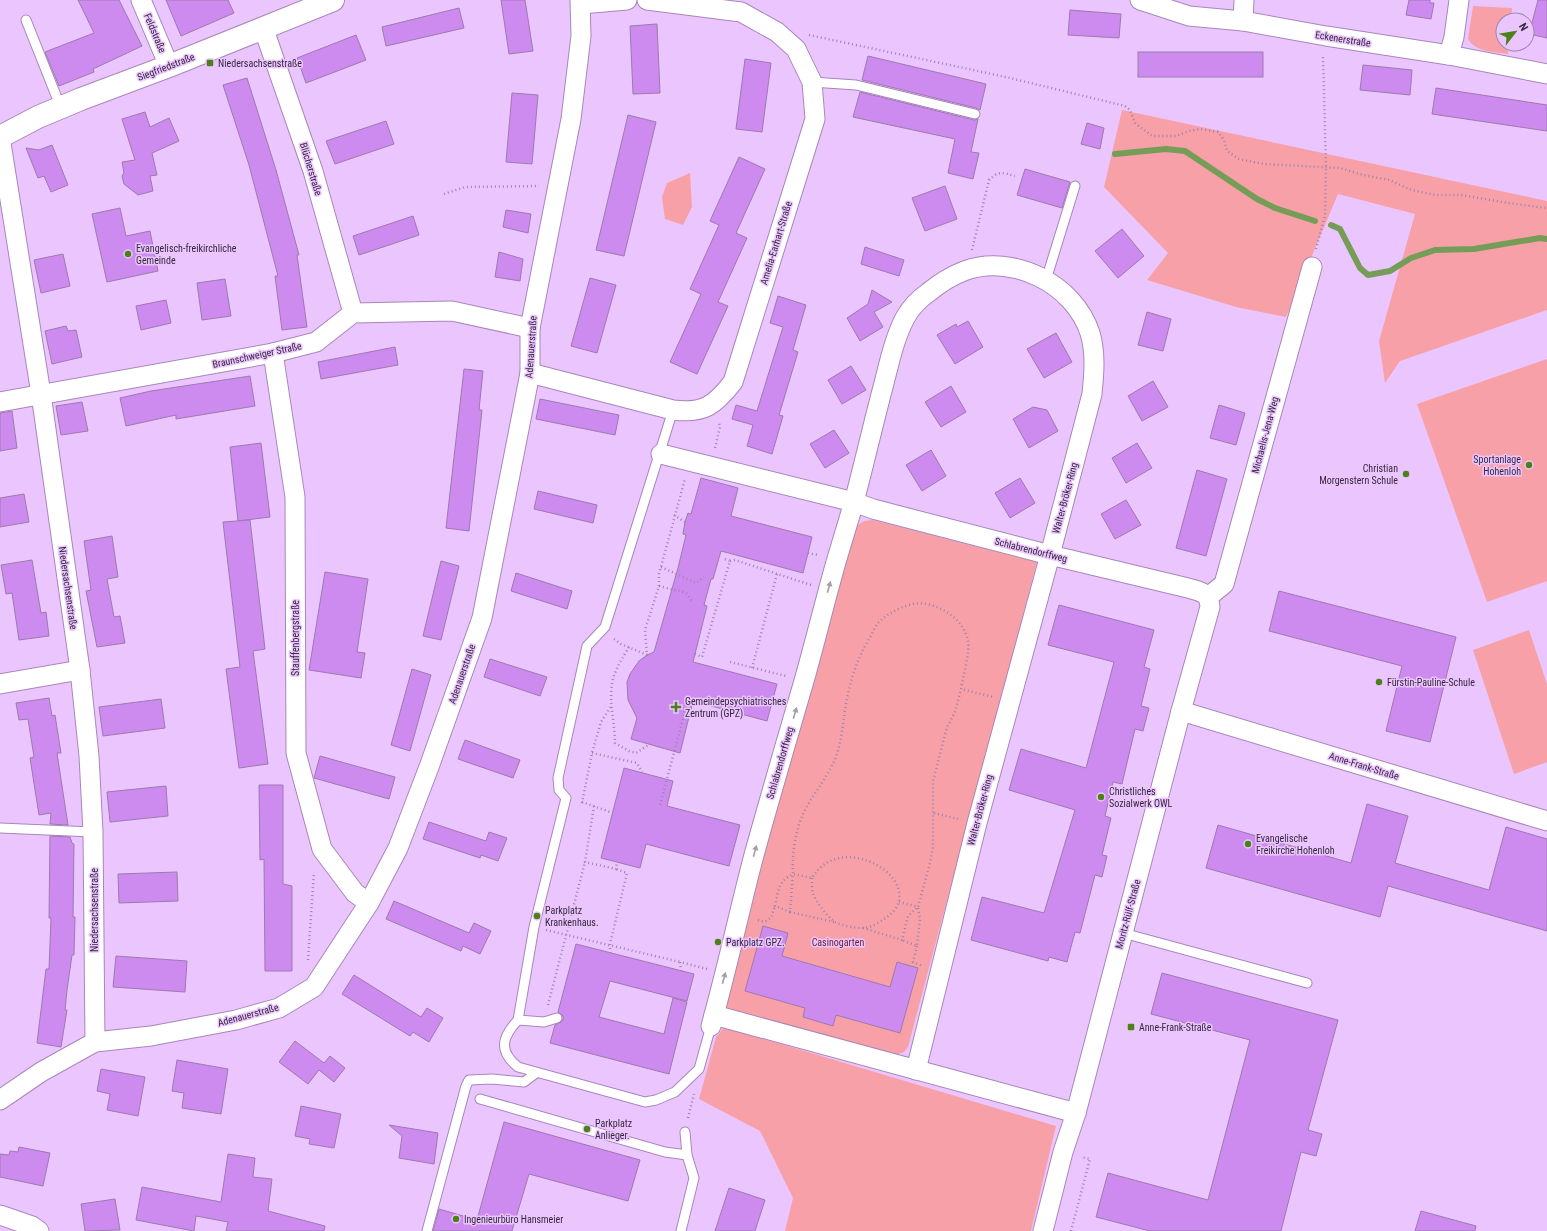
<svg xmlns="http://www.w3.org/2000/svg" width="1547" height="1231" font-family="'Roboto Condensed',sans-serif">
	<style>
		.green { fill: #f8a0a8 }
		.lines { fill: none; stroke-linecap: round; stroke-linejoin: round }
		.stream { stroke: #759d58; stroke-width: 6 }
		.building { fill: #cd8bef; stroke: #9c7aae }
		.service-casing { stroke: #a886bb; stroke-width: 11 }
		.minor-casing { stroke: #a886bb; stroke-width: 21 }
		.tertiary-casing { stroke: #a886bb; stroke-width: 24 }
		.path { stroke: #9f83ad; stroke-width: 2.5; stroke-dasharray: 1 3; stroke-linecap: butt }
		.service { stroke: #fff; stroke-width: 9 }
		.minor { stroke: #fff; stroke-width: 19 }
		.tertiary { stroke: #fff; stroke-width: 22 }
		.oneway { fill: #a49ea8 }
		.poi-dot { fill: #4b8118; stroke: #ebc6fe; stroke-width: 1.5 }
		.labels { text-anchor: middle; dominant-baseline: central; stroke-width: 3; stroke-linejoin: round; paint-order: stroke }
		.street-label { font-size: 10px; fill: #35273d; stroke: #ebc6fe }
		.poi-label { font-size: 10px; fill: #35273d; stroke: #ebc6fe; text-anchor: start }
		.park-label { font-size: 10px; fill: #681a29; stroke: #ebc6fe }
	</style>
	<rect width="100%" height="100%" fill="#ebc6fe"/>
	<!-- green -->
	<g class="green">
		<path d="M 1473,6 L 1512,8 L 1511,20 L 1503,20 L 1503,44 L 1509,44 L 1508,54 C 1495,52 1475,52 1468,39 Z"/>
		<polygon points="1122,110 1547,201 1547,310 1400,361 1385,383 1379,341 1415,214 1338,194 1286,317 1236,307 1147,280 1168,253 1104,187"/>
		<polygon points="690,173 692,207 683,225 665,219 662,197 667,183"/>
		<polygon points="1547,359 1547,581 1487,602 1417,404"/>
		<polygon points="873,520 1037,562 908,1047 904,1052 893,1056 720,1011 853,528 864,521"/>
		<polygon points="1529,630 1547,684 1547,762 1514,774 1473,650"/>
		<polygon points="724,1027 1056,1126 1031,1231 785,1231 793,1198 760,1131 699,1099 716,1037"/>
	</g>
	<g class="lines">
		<!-- stream -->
		<g class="stream">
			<polyline points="1115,154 1166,149 1185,151 1257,199 1275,208 1315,221"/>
			<polyline points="1331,225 1340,229 1360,268 1368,275 1390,271 1411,258 1435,250 1474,249 1540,238 1547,239"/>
		</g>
	</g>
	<!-- building -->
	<g class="building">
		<polygon points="78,0 119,0 142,46 93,69 94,72 59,86 45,52 94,33"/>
		<polygon points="166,0 228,0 234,13 181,36"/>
		<polygon points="501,0 525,0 533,51 509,54"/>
		<polygon points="1409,0 1430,0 1430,3 1434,3 1431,19 1406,15"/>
		<polygon points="1538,0 1547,0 1547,38 1529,34"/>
		<polygon points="459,8 464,28 386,46 382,27"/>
		<polygon points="1070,10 1121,14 1119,38 1068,35"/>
		<polygon points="657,24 660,93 633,94 630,26"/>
		<polygon points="356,35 366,60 306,83 297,58"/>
		<rect x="1138" y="52" width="125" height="25"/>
		<polygon points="868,56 986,84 980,110 976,108 862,80"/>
		<polygon points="745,59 771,63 762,132 736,129"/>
		<polygon points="1363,65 1412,70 1410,95 1360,90"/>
		<polygon points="247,78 276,170 299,255 297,255 307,327 282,330 275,276 278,276 249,165 223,85"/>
		<polygon points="1436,88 1547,105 1547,131 1432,114"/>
		<polygon points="860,92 974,120 978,119 971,152 979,153 973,179 948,173 955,139 853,117"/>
		<polygon points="512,93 538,95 532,164 506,162"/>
		<polygon points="145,112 150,127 169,118 179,141 152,153 157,175 150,176 153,191 138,195 124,184 122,176 124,173 122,162 135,160 122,119"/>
		<polygon points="628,115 656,122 624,256 596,250"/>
		<polygon points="386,121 394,144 335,164 326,141"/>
		<polygon points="1087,123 1104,128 1100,149 1081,144"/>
		<polygon points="52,145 68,185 51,192 44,176 38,178 26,148 39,150"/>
		<polygon points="739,157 765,169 736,233 747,238 718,302 728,306 697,374 670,362 701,294 690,289 719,225 710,221"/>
		<polygon points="1025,169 1070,182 1062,208 1017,195"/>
		<polygon points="945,186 957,219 925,231 912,198"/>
		<polygon points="120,208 126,236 150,231 158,271 107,282 92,214"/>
		<polygon points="506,210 531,214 528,233 503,227"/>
		<polygon points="413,216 419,235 359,255 353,236"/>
		<polygon points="1122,229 1144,256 1118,278 1095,251"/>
		<polygon points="865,247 904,260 899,276 861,264"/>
		<polygon points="499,252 523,259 520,281 495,277"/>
		<polygon points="63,254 70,286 41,293 34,260"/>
		<polygon points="590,278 616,285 597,353 571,346"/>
		<polygon points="225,279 231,316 202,320 197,283"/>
		<polygon points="872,290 892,302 874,312 883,327 860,341 847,318 868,304"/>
		<polygon points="778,296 806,305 793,350 798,352 779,415 783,416 772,454 747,446 753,425 732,419 736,405 757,411 783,327 770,323"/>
		<polygon points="166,300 171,323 141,330 136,306"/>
		<polygon points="1147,312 1171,319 1163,351 1138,345"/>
		<polygon points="968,321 983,347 955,364 937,335 956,324 957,327"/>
		<polygon points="66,326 68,331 76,330 82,357 52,364 45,331"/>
		<polygon points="1056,333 1072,362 1044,378 1027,349"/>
		<polygon points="395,347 398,365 321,379 318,362"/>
		<polygon points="851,366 866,390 842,404 828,380"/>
		<polygon points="464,369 483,371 479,410 482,410 469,531 446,528"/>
		<polygon points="250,376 255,406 176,419 176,415 126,426 120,398 151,391"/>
		<polygon points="1153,381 1168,407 1142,421 1128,396"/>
		<polygon points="951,386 966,412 941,427 925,402"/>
		<polygon points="540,399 619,415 615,435 536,419"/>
		<polygon points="82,402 88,431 61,435 56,406"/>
		<polygon points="1219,405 1245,413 1236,445 1210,438"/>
		<polygon points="1033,407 1047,410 1058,431 1029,448 1013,419"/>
		<polygon points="12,411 17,448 0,451 0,413"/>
		<polygon points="834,430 849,453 825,468 810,444"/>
		<polygon points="261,443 270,517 238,521 230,447"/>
		<polygon points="1137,443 1152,468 1126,483 1112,458"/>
		<polygon points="931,450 946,476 922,491 906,465"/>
		<polygon points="1197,470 1227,479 1206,556 1176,548"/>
		<polygon points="701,478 738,488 731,516 812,537 803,573 721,551 713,579 711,579 704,605 707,606 693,662 777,684 767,721 693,701 680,753 631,739 637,718 628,700 627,682 630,674 639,661 647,655 654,652 678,568 686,535 683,534 685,522 688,513 691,514"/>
		<polygon points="1020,478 1035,503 1010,518 995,493"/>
		<polygon points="538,491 597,505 593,523 534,509"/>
		<polygon points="24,494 29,522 0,527 0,498"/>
		<polygon points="1126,500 1141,525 1115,539 1101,514"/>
		<polygon points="250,520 265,649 253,651 268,764 239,768 226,669 240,667 223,522"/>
		<polygon points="112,536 118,577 107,579 114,617 120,616 125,643 97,647 86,591 91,590 84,541"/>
		<polygon points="32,560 41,613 46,612 49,636 19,640 12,593 6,594 1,565"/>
		<polygon points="441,561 459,566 441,640 423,636"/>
		<polygon points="325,572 368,579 357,652 365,653 361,678 309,670"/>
		<polygon points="516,573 572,591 567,609 511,591"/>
		<polygon points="1279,591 1456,637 1430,742 1386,731 1402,666 1269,631"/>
		<polygon points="1059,605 1154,630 1144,667 1150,669 1141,706 1149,708 1143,731 1135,729 1122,784 1113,782 1105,816 1111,818 1102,855 1107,856 1102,877 1095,875 1080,933 1075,932 1067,962 1049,957 1048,961 971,940 982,897 1044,913 1075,810 1009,790 1021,749 1086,768 1114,662 1048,645"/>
		<polygon points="490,659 547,677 540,696 484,677"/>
		<polygon points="412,669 431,675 410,751 391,745"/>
		<polygon points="49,698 52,716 55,715 61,753 57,753 68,825 50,824 51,813 39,815 30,758 34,757 28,719 19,720 16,703"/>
		<polygon points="161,699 165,728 103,736 99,707"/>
		<polygon points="465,740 520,760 513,778 458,759"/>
		<polygon points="320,756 395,777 389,799 314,778"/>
		<polygon points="624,768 673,781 667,806 740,825 729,866 646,844 640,868 601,858"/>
		<polygon points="259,785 283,785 283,884 292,886 292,971 265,971 264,859 260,860"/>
		<polygon points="166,786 168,816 110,822 107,792"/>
		<polygon points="1367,804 1408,816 1395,863 1489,890 1506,827 1547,839 1547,931 1388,886 1380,917 1206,868 1218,825 1351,863"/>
		<polygon points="429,822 486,841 489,832 507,838 498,861 481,855 480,858 423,839"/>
		<polygon points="50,836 70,837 72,843 74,844 73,917 75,917 74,955 72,955 67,990 65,1010 67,1010 61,1047 37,1043 46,969 49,969 51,918 49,918"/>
		<polygon points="177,872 178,901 119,903 118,874"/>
		<polygon points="394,901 469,933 474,923 491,931 480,954 463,946 461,951 386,919"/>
		<polygon points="763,926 788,933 782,956 890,987 897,962 918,968 900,1033 836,1015 833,1026 803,1017 805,1008 745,991"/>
		<polygon points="576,944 694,974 687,1001 610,981 599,1017 664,1034 673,998 687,1002 669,1074 550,1043 555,1025 561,1022 563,1020 563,1016 558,1012"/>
		<polygon points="116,956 187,961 185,992 113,987"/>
		<polygon points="1162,973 1338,1020 1308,1130 1322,1134 1316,1156 1301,1152 1281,1231 1150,1231 1096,1217 1108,1173 1208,1200 1250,1040 1151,1014"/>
		<polygon points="354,975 421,1017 427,1008 443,1018 429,1042 413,1032 410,1036 342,994"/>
		<polygon points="295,1041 324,1063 330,1056 345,1068 334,1082 319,1070 308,1084 279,1062"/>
		<polygon points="177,1060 228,1069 221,1114 182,1108 184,1093 172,1091"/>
		<polygon points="101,1069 145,1077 138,1116 107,1110 110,1094 97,1091"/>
		<polygon points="301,1106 341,1114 334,1148 309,1144 310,1139 295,1136"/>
		<polygon points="504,1122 640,1160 628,1201 529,1174 512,1231 433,1231 439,1209 477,1220"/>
		<polygon points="389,1125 438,1133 434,1164 399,1158 402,1136"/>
		<polygon points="19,1147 50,1153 43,1186 0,1177 0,1154 9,1155 10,1151 18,1152"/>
		<polygon points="228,1154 255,1158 253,1177 272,1179 268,1211 325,1226 324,1231 226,1231 228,1222 196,1216 194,1231 136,1220 142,1187 221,1202"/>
		<polygon points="729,1188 765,1200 755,1231 715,1231"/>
		<polygon points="115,1199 120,1230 85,1231 81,1204"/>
		<polygon points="1421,1211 1476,1226 1475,1231 1415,1231"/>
	</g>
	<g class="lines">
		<defs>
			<g id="service">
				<polyline points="26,20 61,108"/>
				<polyline points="812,82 856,85 975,114"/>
				<polyline points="1046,280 1075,186"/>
				<path d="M 673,410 L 605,627 L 587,646 L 558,778 L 559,790 L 566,798 L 534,927 L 518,1020 C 502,1037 498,1051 518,1067 L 645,1102 L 656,1100 L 675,1092 L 699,1069 L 711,1026"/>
				<polyline points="0,828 93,832"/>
				<polyline points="1123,933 1307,983"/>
				<polyline points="518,1020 544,1022 557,1018"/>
				<polyline points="480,1099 665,1152 687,1155"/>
				<polyline points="427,1231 466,1086 469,1080 492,1079 524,1082 536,1073"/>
				<polyline points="681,1231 694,1178 687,1155 685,1132"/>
			</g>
			<g id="minor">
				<polyline points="141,0 169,66"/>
				<polyline points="1140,0 1189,16 1243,21 1326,36 1449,55 1547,74"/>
				<polyline points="581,4 627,0"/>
				<polyline points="1243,21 1244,0"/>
				<polyline points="263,27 313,171 353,313"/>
				<polyline points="1449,55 1454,37 1459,0"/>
				<polyline points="0,137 41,394 80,670 89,756 93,832 95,1042"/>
				<polyline points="273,353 295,497 296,753 322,849 355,893 369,903"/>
				<path d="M 530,373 L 673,410 C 704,414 715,405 733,382 L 815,119 L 812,82 L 796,49 L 777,32 L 741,12 L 647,0"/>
				<polyline points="0,402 273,353 316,342 353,313 452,311 530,328"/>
				<path d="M 661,454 L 854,502 L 873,509 L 1050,555 L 1188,588 C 1201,592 1209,592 1210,607 L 1181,711 L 1076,1113 L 1063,1152 L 1043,1231"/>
				<polyline points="1208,597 1224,584 1312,267"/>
				<polyline points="0,684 80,670"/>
				<polyline points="1181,711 1547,821"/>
				<polyline points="714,1015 1076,1113"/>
				<path d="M 711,1026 C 727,969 739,912 754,855 C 770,797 787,739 804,681 C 815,642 825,601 836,562 C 842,542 848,522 854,502 C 864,464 873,425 883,387 C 889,364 894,339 905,318 C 911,307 919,299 929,292 C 940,283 951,276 964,271 C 1013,253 1074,284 1090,333 C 1096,353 1094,374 1092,394 L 1050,555 L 977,823 L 916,1070"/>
				<polyline points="0,1100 41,1072 95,1042 151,1036 236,1020 279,1008 314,987 369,903 398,848 429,767 482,618 530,373 530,328 571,119 581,36 580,0"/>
				<polyline points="0,1215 32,1226 39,1231"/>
			</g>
			<polyline id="tertiary" points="0,137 38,117 81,99 169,66 333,0"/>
		</defs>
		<!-- service casing -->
		<use href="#service" class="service-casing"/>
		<!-- minor casing -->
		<use href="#minor" class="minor-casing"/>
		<!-- tertiary casing -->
		<use href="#tertiary" class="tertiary-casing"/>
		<!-- path -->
		<g class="path">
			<polyline points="809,35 1006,77 1125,106 1130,110 1135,123 1152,136 1176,136 1189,131 1200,129 1218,132 1224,140 1227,151 1239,159 1264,164 1340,168 1363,175 1390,180 1411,190 1436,195 1461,195 1508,203 1547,208"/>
			<polyline points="444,194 465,187 539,186"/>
			<polyline points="1316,249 1325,216 1326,166 1323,55"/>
			<path d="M 972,250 L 989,180 C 999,170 1003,173 1015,176"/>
			<polyline points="715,448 720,427 719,422"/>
			<polyline points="674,515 685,522"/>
			<polyline points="808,553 818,555"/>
			<polyline points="730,561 735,560 811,585"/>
			<polyline points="661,567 696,583 704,577"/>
			<polyline points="659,586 686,593 693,602"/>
			<polyline points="614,639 621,644 647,655 645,630 659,586 659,574 685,479"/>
			<path d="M 629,647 C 622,659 614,670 612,684 C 609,703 615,724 615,743 L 629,751 L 636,753 L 650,744"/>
			<polyline points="695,654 702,657 730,561 724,559"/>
			<polyline points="730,662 786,676"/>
			<polyline points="752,668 777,574"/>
			<polyline points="592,753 637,763 642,772"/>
			<polyline points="582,802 613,813"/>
			<polyline points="582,803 592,753 601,722 612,705"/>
			<polyline points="660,805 688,700"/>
			<polyline points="594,806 585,862 616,869 617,862"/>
			<polyline points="934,813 958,819"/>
			<path d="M 812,878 C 812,883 812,889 813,893 C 815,901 829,919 835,922 C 842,926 855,928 862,928 C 871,928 880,922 887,917 C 932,884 843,826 812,878 L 793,874 L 790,912 L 775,906 C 779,889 777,883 793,874 C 792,854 795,831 804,812 C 814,792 829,776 837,754 C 842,738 843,721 846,704 C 850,681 857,659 869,639 C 872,634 875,627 878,623 C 887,614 900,607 913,604 C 935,600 964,618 968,641 C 970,652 963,677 961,689 L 993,697"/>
			<polyline points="899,902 918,907 930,863 933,847 933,781 947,727 955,712 961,689"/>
			<polyline points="790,912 834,922"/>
			<polyline points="758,920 764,922 771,918 775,906"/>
			<polyline points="863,928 902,940 908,916 918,907 920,919 917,946 902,940"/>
			<polyline points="546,930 680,962"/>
			<polyline points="917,946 913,962 923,966"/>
			<polyline points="610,953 610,944 627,873 616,869"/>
			<polyline points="308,960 314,872"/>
			<polyline points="681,971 680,962 707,969"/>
			<polyline points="548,1005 585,862"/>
			<polyline points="688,1118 694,1094"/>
			<polyline points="1071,1231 1090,1159 1081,1157"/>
		</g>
		<!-- service -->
		<use href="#service" class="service"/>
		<!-- minor -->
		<use href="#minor" class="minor"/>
		<!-- tertiary -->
		<use href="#tertiary" class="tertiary"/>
	</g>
	<!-- one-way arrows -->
	<defs><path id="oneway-solid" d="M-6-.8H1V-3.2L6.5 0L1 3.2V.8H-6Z"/></defs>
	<g class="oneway">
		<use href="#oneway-solid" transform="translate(829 587) rotate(-75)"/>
		<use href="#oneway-solid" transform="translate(795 713) rotate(-74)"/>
		<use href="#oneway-solid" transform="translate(755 851) rotate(-75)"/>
		<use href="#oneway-solid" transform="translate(724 978) rotate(-75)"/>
	</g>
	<!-- markers -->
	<g class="poi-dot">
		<rect x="206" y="59" width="8" height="8" rx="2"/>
		<circle cx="128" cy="254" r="4"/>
		<circle cx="1529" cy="465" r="4"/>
		<circle cx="1406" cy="474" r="4"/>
		<circle cx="1379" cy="682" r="4"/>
		<path d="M674 701h4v4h4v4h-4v4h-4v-4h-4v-4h4z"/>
		<circle cx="1101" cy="797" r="4"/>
		<circle cx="1248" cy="844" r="4"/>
		<circle cx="537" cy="916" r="4"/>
		<circle cx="718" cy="942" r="4"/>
		<rect x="1127" y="1023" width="8" height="8" rx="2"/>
		<circle cx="587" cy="1129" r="4"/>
		<circle cx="456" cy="1219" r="4"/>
	</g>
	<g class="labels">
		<!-- street labels -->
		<g class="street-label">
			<text transform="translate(155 33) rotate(67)">Feldstraße</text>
			<text transform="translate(1343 39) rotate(9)">Eckenerstraße</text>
			<text transform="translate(166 67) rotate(-21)">Siegfriedstraße</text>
			<text transform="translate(311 169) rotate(73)">Blücherstraße</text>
			<text transform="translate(776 243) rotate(-73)">Amelia-Earhart-Straße</text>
			<text transform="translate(531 347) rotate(-86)">Adenauerstraße</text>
			<text transform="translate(257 355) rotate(-12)">Braunschweiger Straße</text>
			<text transform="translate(1265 435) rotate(-75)">Michaelis-Jena-Weg</text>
			<text transform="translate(1065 498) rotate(-75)">Walter-Bröker-Ring</text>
			<text transform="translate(1031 550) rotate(14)">Schlabrendorffweg</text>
			<text transform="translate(68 588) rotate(82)">Niedersachsenstraße</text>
			<text transform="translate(295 638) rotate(-90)">Stauffenbergstraße</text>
			<text transform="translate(462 674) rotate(-71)">Adenauerstraße</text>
			<text transform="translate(780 763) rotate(-74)">Schlabrendorffweg</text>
			<text transform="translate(1364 766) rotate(17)">Anne-Frank-Straße</text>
			<text transform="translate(980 810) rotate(-75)">Walter-Bröker-Ring</text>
			<text transform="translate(94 910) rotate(-90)">Niedersachsenstraße</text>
			<text transform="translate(1128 914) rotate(-75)">Moritz-Rülf-Straße</text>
			<text transform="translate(248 1015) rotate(-15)">Adenauerstraße</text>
		</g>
		<!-- poi labels -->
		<g class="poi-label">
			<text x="218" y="63">Niedersachsenstraße</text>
			<text x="136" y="248">Evangelisch-freikirchliche<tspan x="136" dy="12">Gemeinde</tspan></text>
			<text x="1521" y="459" text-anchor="end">Sportanlage<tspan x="1521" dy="12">Hohenloh</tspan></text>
			<text x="1398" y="468" text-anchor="end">Christian<tspan x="1398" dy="12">Morgenstern Schule</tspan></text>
			<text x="1387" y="682">Fürstin-Pauline-Schule</text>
			<text x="685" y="701">Gemeindepsychiatrisches<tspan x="685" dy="12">Zentrum (GPZ)</tspan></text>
			<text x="1109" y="791">Christliches<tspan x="1109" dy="12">Sozialwerk OWL</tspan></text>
			<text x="1256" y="838">Evangelische<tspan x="1256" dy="12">Freikirche Hohenloh</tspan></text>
			<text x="545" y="910">Parkplatz<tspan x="545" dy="12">Krankenhaus.</tspan></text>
			<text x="726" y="942">Parkplatz GPZ.</text>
			<text x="1139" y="1027">Anne-Frank-Straße</text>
			<text x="595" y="1123">Parkplatz<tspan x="595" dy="12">Anlieger.</tspan></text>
			<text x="464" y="1219">Ingenieurbüro Hansmeier</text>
		</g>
		<!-- park labels -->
		<g class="park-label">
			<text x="838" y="942">Casinogarten</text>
		</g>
	</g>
	<!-- north arrow -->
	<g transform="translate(1515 32) rotate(59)"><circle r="19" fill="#ebc6fe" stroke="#a286b1"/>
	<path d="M0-3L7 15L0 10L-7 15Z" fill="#4b8118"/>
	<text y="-6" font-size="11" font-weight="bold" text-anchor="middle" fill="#35273d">N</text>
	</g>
</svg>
